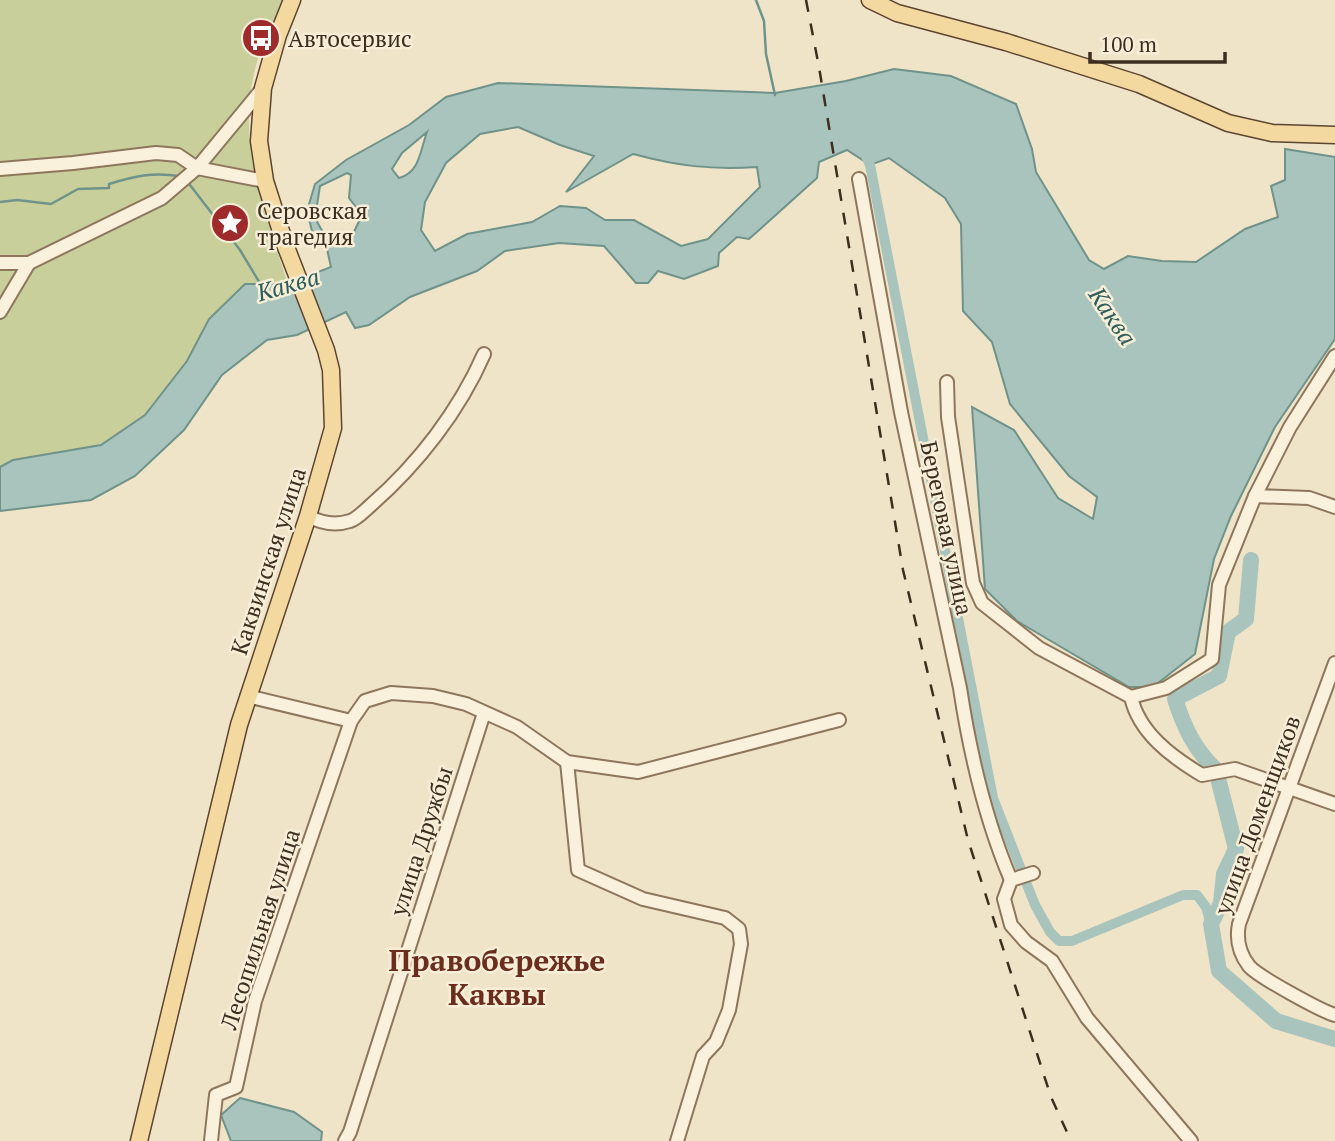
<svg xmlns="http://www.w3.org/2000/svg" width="1335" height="1141" font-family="'PT Serif',serif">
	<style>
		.green { fill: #c9cf9b }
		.water { fill: #a9c4bc; stroke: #6f938a; stroke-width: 2; fill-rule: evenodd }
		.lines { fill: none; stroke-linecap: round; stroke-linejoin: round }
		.stream { stroke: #6f938a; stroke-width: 2.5 }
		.canal { stroke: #a9c4bc; stroke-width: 10 }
		.river { stroke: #a9c4bc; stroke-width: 16 }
		.minor-casing { stroke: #8d765c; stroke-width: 16 }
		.major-casing { stroke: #5b4430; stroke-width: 19 }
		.minor { stroke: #faf1dc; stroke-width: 12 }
		.major { stroke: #f3d9a0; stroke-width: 16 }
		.rail { stroke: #3d2e20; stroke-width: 2.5; stroke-dasharray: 12 12; stroke-linecap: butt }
		.labels { text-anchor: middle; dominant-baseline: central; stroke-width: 5; stroke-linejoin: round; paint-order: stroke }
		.poi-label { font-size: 23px; fill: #3d2e20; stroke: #f7eed8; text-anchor: start }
		.street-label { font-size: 23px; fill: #3d2e20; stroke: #f7eed8 }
		.water-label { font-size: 24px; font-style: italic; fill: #2f5d5a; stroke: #f7eed8 }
		.district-label { font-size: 30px; font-weight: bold; fill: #6b2e1e; stroke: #f7eed8 }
	</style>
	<rect width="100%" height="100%" fill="#f0e4c8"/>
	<!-- green -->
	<path class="green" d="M 0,0 L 292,0 C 286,13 272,21 267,34 C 228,125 260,197 288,284 L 245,284 L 209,319 L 187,361 L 145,415 L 101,445 L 13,460 L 0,467 Z"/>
	<!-- water -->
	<g class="water">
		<path d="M 894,69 L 951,76 L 1016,104 L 1032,149 L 1036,172 L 1089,260 L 1104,269 L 1128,256 L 1162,261 L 1196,262 L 1245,229 L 1278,217 L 1271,186 L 1285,180 L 1285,149 L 1335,157 L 1335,339 L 1275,427 L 1231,516 L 1214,559 L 1195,654 L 1153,687 L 1129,687 L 1017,621 L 985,589 L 972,407 L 1014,430 L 1058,498 L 1093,519 L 1097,497 L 1069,476 L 1010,404 L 992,342 L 963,311 L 961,224 L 945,198 L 889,158 L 870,165 L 847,150 L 819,162 L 817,178 L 749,239 L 737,237 L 719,253 L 718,266 L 684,279 L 658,271 L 648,283 L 636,283 L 604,246 L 559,243 L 505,251 L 477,271 L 410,297 L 369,325 L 355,328 L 346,312 L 297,335 L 267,340 L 222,375 L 184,430 L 135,476 L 91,500 L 0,511 L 0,467 L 13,460 L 101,445 L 145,415 L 187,361 L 209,319 L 245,284 L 288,284 L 331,267 L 327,249 L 313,235 L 307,211 L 315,184 L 346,160 L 409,125 L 446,97 L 498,83 L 775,93 L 846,81 ZM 518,127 L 560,145 L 594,156 L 566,192 L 633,154 C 678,166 710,170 757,167 L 760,187 L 708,239 L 681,246 L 634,220 L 605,220 L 586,208 L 560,206 L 532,222 L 467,234 L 435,251 L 421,230 L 425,202 L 446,163 L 480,134 ZM 427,132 C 420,151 420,172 399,178 L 392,169 L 402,153 ZM 347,173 L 351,175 L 349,198 L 362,215 L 352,236 L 329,243 L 315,218 L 320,186 Z"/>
		<polygon points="240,1098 294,1112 322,1132 321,1141 231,1141 221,1115"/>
	</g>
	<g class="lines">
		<!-- stream -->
		<g class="stream">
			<polyline points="756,0 764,21 766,54 775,95"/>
			<polyline points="190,185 240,250 261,285"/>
			<path d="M 0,202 L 17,200 L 51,204 L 78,189 L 109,188 L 109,184 C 135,176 152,172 179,176"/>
		</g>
		<!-- canal -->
		<polyline class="canal" points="866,156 870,165 993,798 1035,905 1050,932 1059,941 1072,941 1183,895 1197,895 1206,907 1211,924"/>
		<!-- river -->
		<g class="river">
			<path d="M 1216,770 C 1194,749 1184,727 1175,699 L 1219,676 L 1228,632 L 1246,619 L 1251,560"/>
			<polyline points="1219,782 1236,849 1224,874 1221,903 1211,924 1219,971 1276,1021 1335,1039"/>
		</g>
		<defs>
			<g id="minor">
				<polyline points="0,169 73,163 156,153 178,155 197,168 265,181"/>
				<path d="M 859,179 L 901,412 L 960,688 C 970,754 985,819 1011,880"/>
				<polyline points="0,263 29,263 162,198 197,168 263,88"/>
				<polyline points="0,312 29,263"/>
				<path d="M 947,382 L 948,417 L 973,583 L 982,603 L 1039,648 L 1131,697 C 1139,733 1172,757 1202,775 L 1235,769 L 1335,804"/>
				<polyline points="1255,496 1309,498 1335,507"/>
				<path d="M 308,516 C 321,523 335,526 350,521 C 357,519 365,510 371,505 C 418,464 459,411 484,354"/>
				<path d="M 1335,663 L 1239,924 C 1236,939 1239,953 1249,966 C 1257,976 1321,1011 1335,1015"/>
				<polyline points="247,696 351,721"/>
				<polyline points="1131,697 1166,688 1212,659 1219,585 1255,496 1290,427 1335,356"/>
				<polyline points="567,762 578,870 643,899 725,918 739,929 741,944 729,1010 716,1042 703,1056 677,1141"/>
				<polyline points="1033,873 1011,880 1004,899 1011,925 1026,942 1052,961 1087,1018 1191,1141"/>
				<polyline points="211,1141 216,1095 236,1087 255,1001 351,721 365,701 391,693 433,696 466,704 517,727 567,762 638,772 839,720"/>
				<polyline points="345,1141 350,1132 484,713"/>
			</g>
			<g id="major">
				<polyline points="870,0 897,13 1006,42 1139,84 1228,123 1272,133 1335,135"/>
				<polyline points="139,1141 239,725 308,516 333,428 331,370 326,350 286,247 265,181 259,141 263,88 278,35 292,0"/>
			</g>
		</defs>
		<!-- minor casing -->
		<use href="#minor" class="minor-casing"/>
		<!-- major casing -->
		<use href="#major" class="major-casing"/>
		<!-- minor -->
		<use href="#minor" class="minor"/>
		<!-- major -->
		<use href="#major" class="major"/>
		<!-- rail -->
		<polyline class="rail" points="806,0 819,67 903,570 968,840 1051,1097 1071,1141"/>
	</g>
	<!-- icons -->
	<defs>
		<symbol id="bus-disc" viewBox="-11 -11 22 22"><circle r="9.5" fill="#9e2a2b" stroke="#f7eed8"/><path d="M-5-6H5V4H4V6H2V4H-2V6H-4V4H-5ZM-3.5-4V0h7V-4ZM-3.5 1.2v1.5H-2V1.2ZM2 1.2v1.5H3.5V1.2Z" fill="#fff"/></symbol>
		<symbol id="sight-disc" viewBox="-11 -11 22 22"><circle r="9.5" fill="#9e2a2b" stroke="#f7eed8"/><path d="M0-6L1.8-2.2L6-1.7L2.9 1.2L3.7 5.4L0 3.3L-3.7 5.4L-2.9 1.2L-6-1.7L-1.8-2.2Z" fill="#fff"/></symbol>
	</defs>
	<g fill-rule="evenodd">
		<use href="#bus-disc" x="239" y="16" width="44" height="44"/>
		<use href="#sight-disc" x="208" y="201" width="44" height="44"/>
	</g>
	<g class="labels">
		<!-- poi labels -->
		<g class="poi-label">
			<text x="288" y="38">Автосервис</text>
			<text x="257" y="210">Серовская<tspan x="257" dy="26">трагедия</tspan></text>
		</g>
		<!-- street labels -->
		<g class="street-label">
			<text transform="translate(947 528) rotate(78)">Береговая улица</text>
			<text transform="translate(268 561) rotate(-72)">Каквинская улица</text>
			<text transform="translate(1257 815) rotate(-70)">улица Доменщиков</text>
			<text transform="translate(421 841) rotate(-72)">улица Дружбы</text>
			<text transform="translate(260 929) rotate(-72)">Лесопильная улица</text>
		</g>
		<!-- water labels -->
		<g class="water-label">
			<text transform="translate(288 284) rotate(-16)">Каква</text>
			<text transform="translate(1113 316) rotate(56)">Каква</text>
		</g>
		<!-- district labels -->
		<g class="district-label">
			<text x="497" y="960">Правобережье<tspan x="497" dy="34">Каквы</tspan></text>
		</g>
	</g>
	<!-- scale -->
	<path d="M1090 52v10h135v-10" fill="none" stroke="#3d2e20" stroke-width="3.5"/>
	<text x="1100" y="52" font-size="21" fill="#3d2e20" stroke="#f7eed8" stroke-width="5" paint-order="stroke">100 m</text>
</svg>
